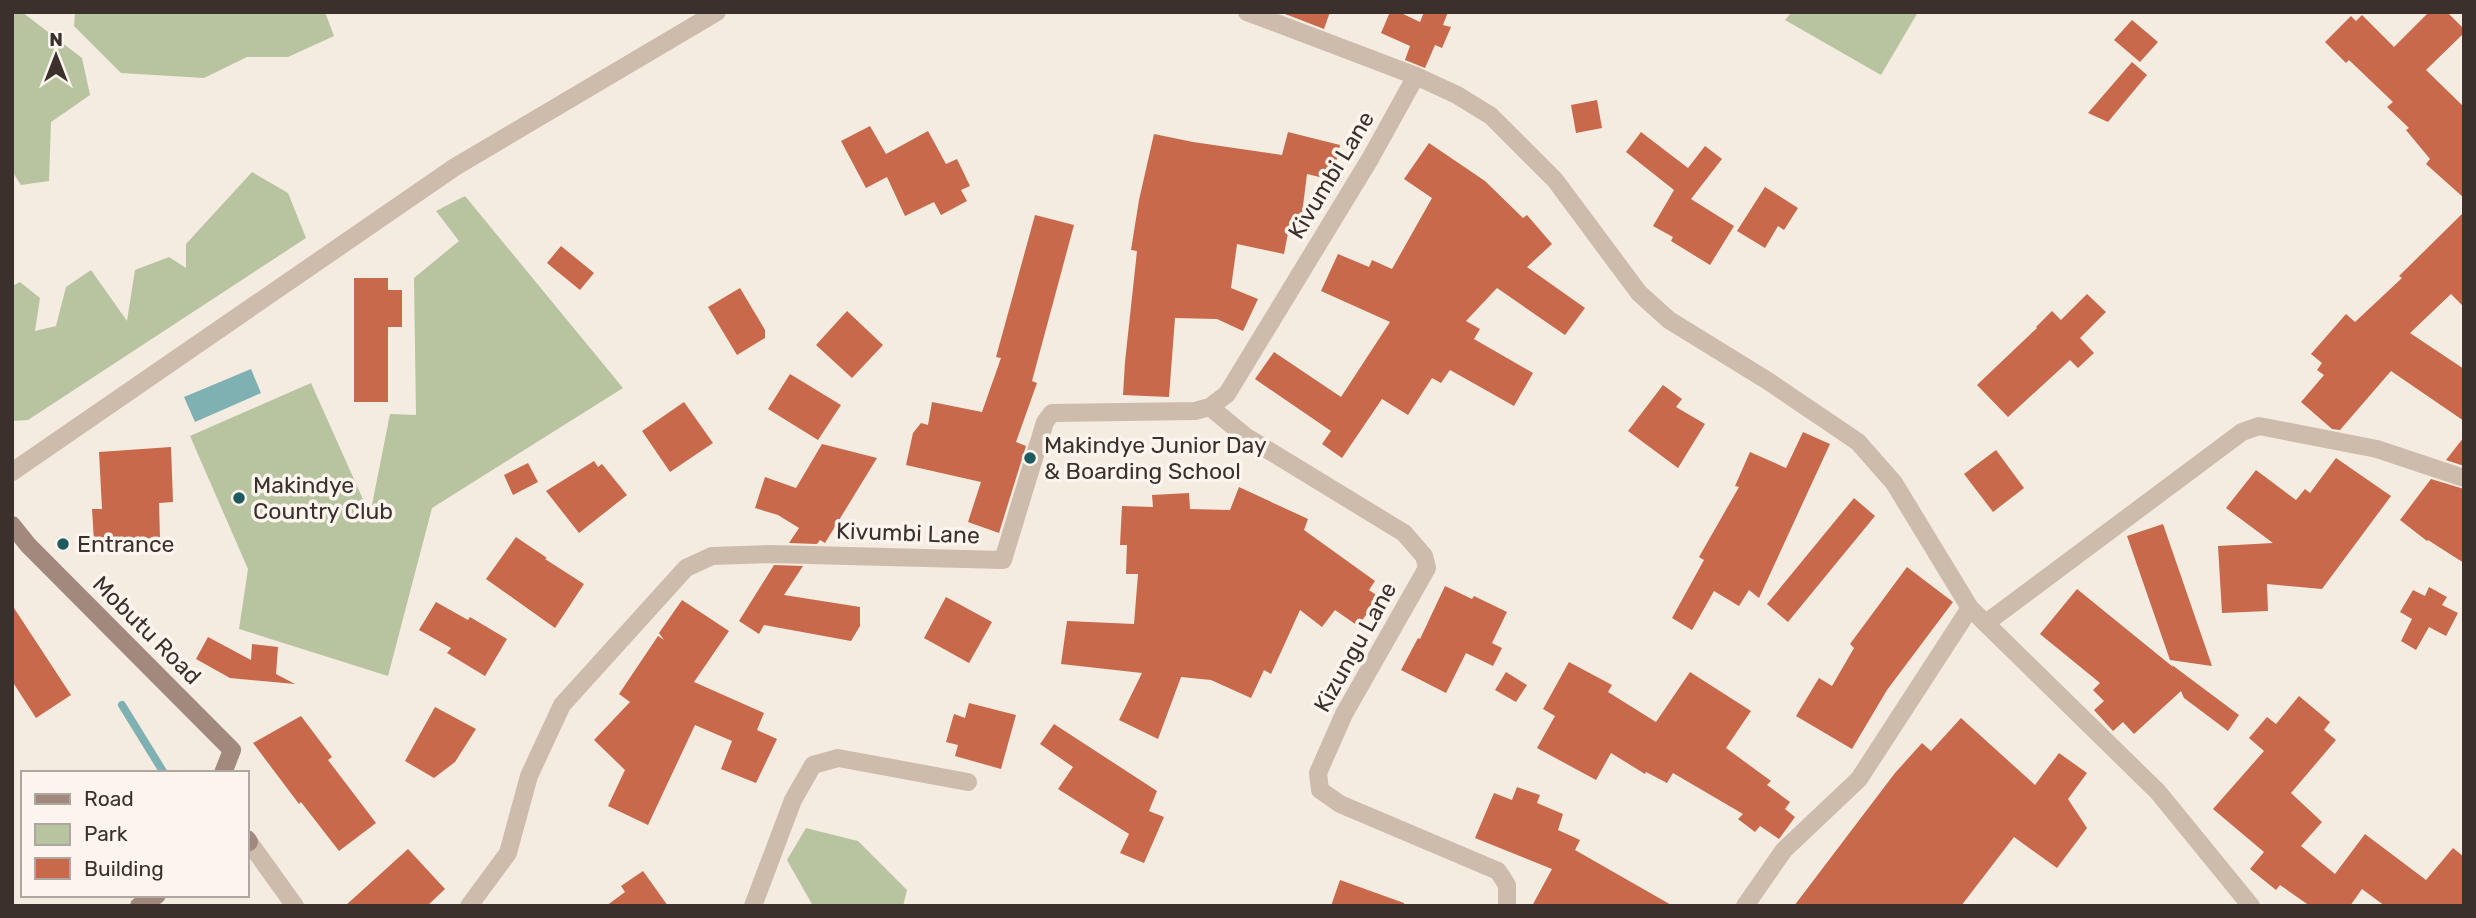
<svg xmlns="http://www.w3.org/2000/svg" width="2476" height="918" font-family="Rubik,sans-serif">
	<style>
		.green { fill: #b8c4a0 }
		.water { fill: #7fb0b2 }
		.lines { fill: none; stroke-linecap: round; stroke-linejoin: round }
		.stream { stroke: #7fb0b2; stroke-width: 8 }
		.building { fill: #c8694b }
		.street { stroke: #cdbbac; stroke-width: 18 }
		.secondary { stroke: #a18a7d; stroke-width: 18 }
		.poi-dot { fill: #1f5a5e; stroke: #fbf5ee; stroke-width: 2.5 }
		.labels { text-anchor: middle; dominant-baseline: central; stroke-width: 7; stroke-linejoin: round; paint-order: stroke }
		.street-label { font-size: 23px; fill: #3b302b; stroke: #fbf5ee }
		.poi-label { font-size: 23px; fill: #3b302b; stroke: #fbf5ee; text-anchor: start }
	</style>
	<rect width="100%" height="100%" fill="#f4ebe1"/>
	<!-- green -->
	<g class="green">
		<polygon points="12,12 22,12 82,58 90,95 51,122 49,181 21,185 12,171"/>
		<polygon points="75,12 325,12 334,36 288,57 247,57 204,78 121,73 74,26"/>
		<polygon points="1792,12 1918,12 1881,75 1785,20"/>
		<polygon points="252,172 288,193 306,238 28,420 12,421 12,286 20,282 40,298 35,331 56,326 66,287 91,270 127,321 135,270 169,257 186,268 186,244"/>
		<polygon points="465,196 623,388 432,508 388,676 239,629 248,569 190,436 311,383 370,515 390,414 416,415 414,278 459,241 436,211"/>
		<polygon points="806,828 858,841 907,890 903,906 813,906 787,860"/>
	</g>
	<!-- water -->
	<polygon class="water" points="251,369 261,393 195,422 184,397"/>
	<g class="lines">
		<!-- stream -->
		<polyline class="stream" points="122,705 164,773"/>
	</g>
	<!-- building -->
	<g class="building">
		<polygon points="1280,12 1330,12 1324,29"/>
		<polygon points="1390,12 1399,12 1420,22 1424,12 1448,12 1443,25 1451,27 1442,48 1435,45 1425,68 1405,60 1410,46 1381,33"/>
		<polygon points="2429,12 2447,12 2464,29 2464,33 2426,70 2464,107 2464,198 2426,164 2430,159 2406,130 2409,128 2387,107 2393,102 2349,60 2346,63 2325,42 2351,16 2356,21 2362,15 2394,47"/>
		<polygon points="2132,20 2158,42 2140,62 2114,40"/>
		<polygon points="2132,62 2147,75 2108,122 2088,113"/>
		<polygon points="1597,100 1602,128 1576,133 1571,105"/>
		<polygon points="870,126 886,154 928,131 946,164 957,159 970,186 961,190 967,201 941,215 934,202 905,216 887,177 866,188 841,141"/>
		<polygon points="1288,132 1340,145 1332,180 1307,174 1300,230 1289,228 1284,254 1237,244 1231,288 1258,299 1243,331 1217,319 1175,318 1169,397 1123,395 1125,362 1137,251 1131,250 1139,200 1154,134 1193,142 1282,155"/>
		<polygon points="1641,132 1688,168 1705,146 1722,159 1691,199 1734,226 1710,265 1671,241 1673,237 1653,226 1674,190 1626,152"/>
		<polygon points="1429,143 1485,181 1523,218 1527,215 1552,244 1527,267 1585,308 1565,335 1497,288 1466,321 1480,329 1474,339 1533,373 1514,406 1450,370 1441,383 1432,378 1408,415 1382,399 1342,458 1322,444 1331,431 1255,379 1274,352 1341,397 1390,322 1321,291 1338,254 1369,267 1372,260 1392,269 1432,198 1404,179"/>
		<polygon points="1765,187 1798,208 1784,230 1778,226 1765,248 1737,231"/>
		<polygon points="2464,212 2464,307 2451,294 2410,333 2464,369 2464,421 2391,371 2340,430 2332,429 2301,402 2324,375 2317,370 2322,363 2311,354 2346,314 2355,322 2402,278 2399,276"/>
		<polygon points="1035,215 1074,225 1032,381 1037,383 1016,442 1026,446 999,533 968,522 981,482 906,465 913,433 921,423 928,425 932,402 982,412 1001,358 996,357"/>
		<polygon points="561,246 594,273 580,290 547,263"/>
		<polygon points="354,278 388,278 388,290 402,290 402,327 388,327 388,402 354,402"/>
		<polygon points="740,288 765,330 765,338 737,355 708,307"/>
		<polygon points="2087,294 2106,312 2080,338 2094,353 2078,368 2070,360 2008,417 1977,385 2037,328 2036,327 2052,311 2061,320"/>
		<polygon points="847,311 883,345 852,378 816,345"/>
		<polygon points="790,374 841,405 818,440 768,409"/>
		<polygon points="1663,385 1682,399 1676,407 1705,424 1678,468 1628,431"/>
		<polygon points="684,402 713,443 670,472 642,431"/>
		<polygon points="1803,432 1830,444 1759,598 1749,590 1739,606 1714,591 1692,630 1672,618 1704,560 1699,557 1739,487 1735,486 1750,452 1786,468"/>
		<polygon points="2464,437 2464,466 2446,460"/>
		<polygon points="822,444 877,458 825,543 820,540 817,544 789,543 799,528 778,515 755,508 765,477 796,488"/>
		<polygon points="171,447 173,502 159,503 160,538 94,541 92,509 102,509 99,452"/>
		<polygon points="1996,450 2024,488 1993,512 1964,474"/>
		<polygon points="2336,458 2391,496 2322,589 2267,584 2268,611 2222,613 2218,546 2273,543 2226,508 2256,470 2296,500 2305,489 2310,493"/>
		<polygon points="594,461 598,467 602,464 627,495 579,533 546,491"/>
		<polygon points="528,463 538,482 513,495 504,475"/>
		<polygon points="2431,479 2464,489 2464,563 2428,540 2427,541 2400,520"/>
		<polygon points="1239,487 1308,519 1304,530 1375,581 1369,590 1379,597 1358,626 1335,610 1322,627 1300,610 1271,674 1264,670 1251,698 1211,680 1181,677 1158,739 1119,720 1142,673 1061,664 1067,621 1134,624 1138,574 1126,574 1127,545 1120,545 1122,506 1153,507 1152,495 1189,493 1190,509 1230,510"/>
		<polygon points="1854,498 1875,516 1788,622 1767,604"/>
		<polygon points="2163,524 2212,666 2170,660 2127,536"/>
		<polygon points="516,537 547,558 545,559 584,584 555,628 486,579"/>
		<polygon points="774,565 803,566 784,595 860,607 860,626 851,641 764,625 759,634 739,621"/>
		<polygon points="1907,567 1953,602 1887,690 1852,749 1796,716 1819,678 1832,686 1854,648 1850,644"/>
		<polygon points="1445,586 1472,599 1474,596 1507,612 1492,643 1502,648 1493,666 1466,653 1446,693 1401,670 1418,638 1420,639"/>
		<polygon points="2429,587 2447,597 2442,605 2458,613 2446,636 2429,627 2416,650 2401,641 2412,619 2400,612 2413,590 2425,596"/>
		<polygon points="2077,589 2173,667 2172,665 2239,715 2228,731 2184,698 2181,691 2134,734 2123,722 2113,731 2094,710 2104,701 2093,690 2100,683 2040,634"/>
		<polygon points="946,597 992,622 969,663 924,638"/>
		<polygon points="682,600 729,631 694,682 764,713 757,730 777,739 756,783 721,769 732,741 695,725 648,825 608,806 625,770 594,740 630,702 619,694 658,636 664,640 659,633"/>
		<polygon points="436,602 468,620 470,617 507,639 485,676 447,653 451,648 419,630"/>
		<polygon points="12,605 71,695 36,718 12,681"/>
		<polygon points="208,637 251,660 252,644 278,647 276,674 295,684 230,678 196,659"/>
		<polygon points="1569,662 1612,685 1608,692 1656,722 1690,672 1751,711 1726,748 1771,781 1767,785 1790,802 1785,809 1795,817 1779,839 1760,826 1755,832 1738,819 1743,814 1673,773 1667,783 1646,772 1645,774 1611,753 1596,780 1537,748 1555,716 1543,709"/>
		<polygon points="1506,672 1527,685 1516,702 1495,690"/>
		<polygon points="2299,696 2330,722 2324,730 2336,740 2291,793 2322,822 2301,846 2335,874 2365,834 2426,880 2453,848 2464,857 2464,906 2385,906 2362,889 2350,906 2310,906 2280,885 2276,890 2250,869 2264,852 2213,809 2264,751 2249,738 2267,717 2276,724"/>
		<polygon points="969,703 1016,715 1001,769 955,756 958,745 946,742 954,714 965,718"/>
		<polygon points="435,707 476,729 455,762 434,778 405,761"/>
		<polygon points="301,716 332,757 328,760 376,823 339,851 301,802 299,804 253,743"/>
		<polygon points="1961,718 2035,785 2059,753 2087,773 2068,799 2087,828 2057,868 2014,837 1961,906 1794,906 1895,773 1922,743 1931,751"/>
		<polygon points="1054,724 1157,791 1149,811 1164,817 1144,863 1120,853 1129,834 1058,789 1073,767 1040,744"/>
		<polygon points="1517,787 1540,795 1537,803 1563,814 1558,830 1580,840 1575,850 1673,906 1532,906 1552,869 1475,838 1494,793 1512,800"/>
		<polygon points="408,849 445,889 427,906 345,906"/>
		<polygon points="643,871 668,906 606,906 625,892 621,886"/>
		<polygon points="1340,880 1404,903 1404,906 1331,906"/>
	</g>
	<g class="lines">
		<!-- street -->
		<g class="street">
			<polyline points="1247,12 1416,76 1457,95 1491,116 1555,180 1639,293 1669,320 1768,381 1858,442 1894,483 1970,608 2158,792 2251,906"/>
			<polyline points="1210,407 1245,436 1404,533 1424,556 1427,568 1344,714 1318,773 1320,790 1340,804 1498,871 1507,885 1507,906"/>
			<polyline points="12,472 455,167 717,12"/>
			<polyline points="1986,623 2242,432 2259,426 2377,449 2464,478"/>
			<polyline points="249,842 295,906"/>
			<polyline points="469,906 508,853 529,776 562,705 686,568 712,556 771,554 1003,560 1045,422 1052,413 1195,411 1210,407 1227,394 1370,159 1416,76"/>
			<polyline points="753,906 793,800 813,765 838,758 968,782"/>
			<polyline points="1745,906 1784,850 1859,779 1970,608"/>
		</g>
		<!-- secondary -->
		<g class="secondary">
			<polyline points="12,525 28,545 232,750 223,773"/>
			<polyline points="247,839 249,842 247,843"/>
			<polyline points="139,906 157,895"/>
		</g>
	</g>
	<!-- markers -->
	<g class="poi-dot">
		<circle cx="1030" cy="458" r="7"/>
		<circle cx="239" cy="498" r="7"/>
		<circle cx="63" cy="544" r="7"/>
	</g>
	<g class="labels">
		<!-- street labels -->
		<g class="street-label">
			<text transform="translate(1331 175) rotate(-59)">Kivumbi Lane</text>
			<text transform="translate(908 533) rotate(2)">Kivumbi Lane</text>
			<text transform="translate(147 630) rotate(45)">Mobutu Road</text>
			<text transform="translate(1355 647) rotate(-61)">Kizungu Lane</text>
		</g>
		<!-- poi labels -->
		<g class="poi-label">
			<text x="1044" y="445">Makindye Junior Day<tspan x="1044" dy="26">&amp; Boarding School</tspan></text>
			<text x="253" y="485">Makindye<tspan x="253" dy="26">Country Club</tspan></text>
			<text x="77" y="544">Entrance</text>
		</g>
	</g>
	<!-- border -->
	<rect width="2476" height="918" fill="none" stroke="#3b302b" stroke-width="28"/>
	<!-- legend -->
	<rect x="21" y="771" width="228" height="126" fill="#fbf5ee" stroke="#aea6a0" stroke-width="2"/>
	<rect x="35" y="794" width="35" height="10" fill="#a18a7d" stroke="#aea6a0" stroke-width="2"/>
	<text x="84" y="806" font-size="21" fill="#3b302b">Road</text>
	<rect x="35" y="824" width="35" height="21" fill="#b8c4a0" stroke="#aea6a0" stroke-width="2"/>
	<text x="84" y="841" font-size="21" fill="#3b302b">Park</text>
	<rect x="35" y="858" width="35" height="21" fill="#c8694b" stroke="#aea6a0" stroke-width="2"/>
	<text x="84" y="876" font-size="21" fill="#3b302b">Building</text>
	<!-- north arrow -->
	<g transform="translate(56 56)" stroke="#fbf5ee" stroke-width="5" paint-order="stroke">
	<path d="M0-5L12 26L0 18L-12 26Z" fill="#3b302b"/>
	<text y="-10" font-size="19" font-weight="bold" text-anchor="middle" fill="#3b302b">N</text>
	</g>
</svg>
